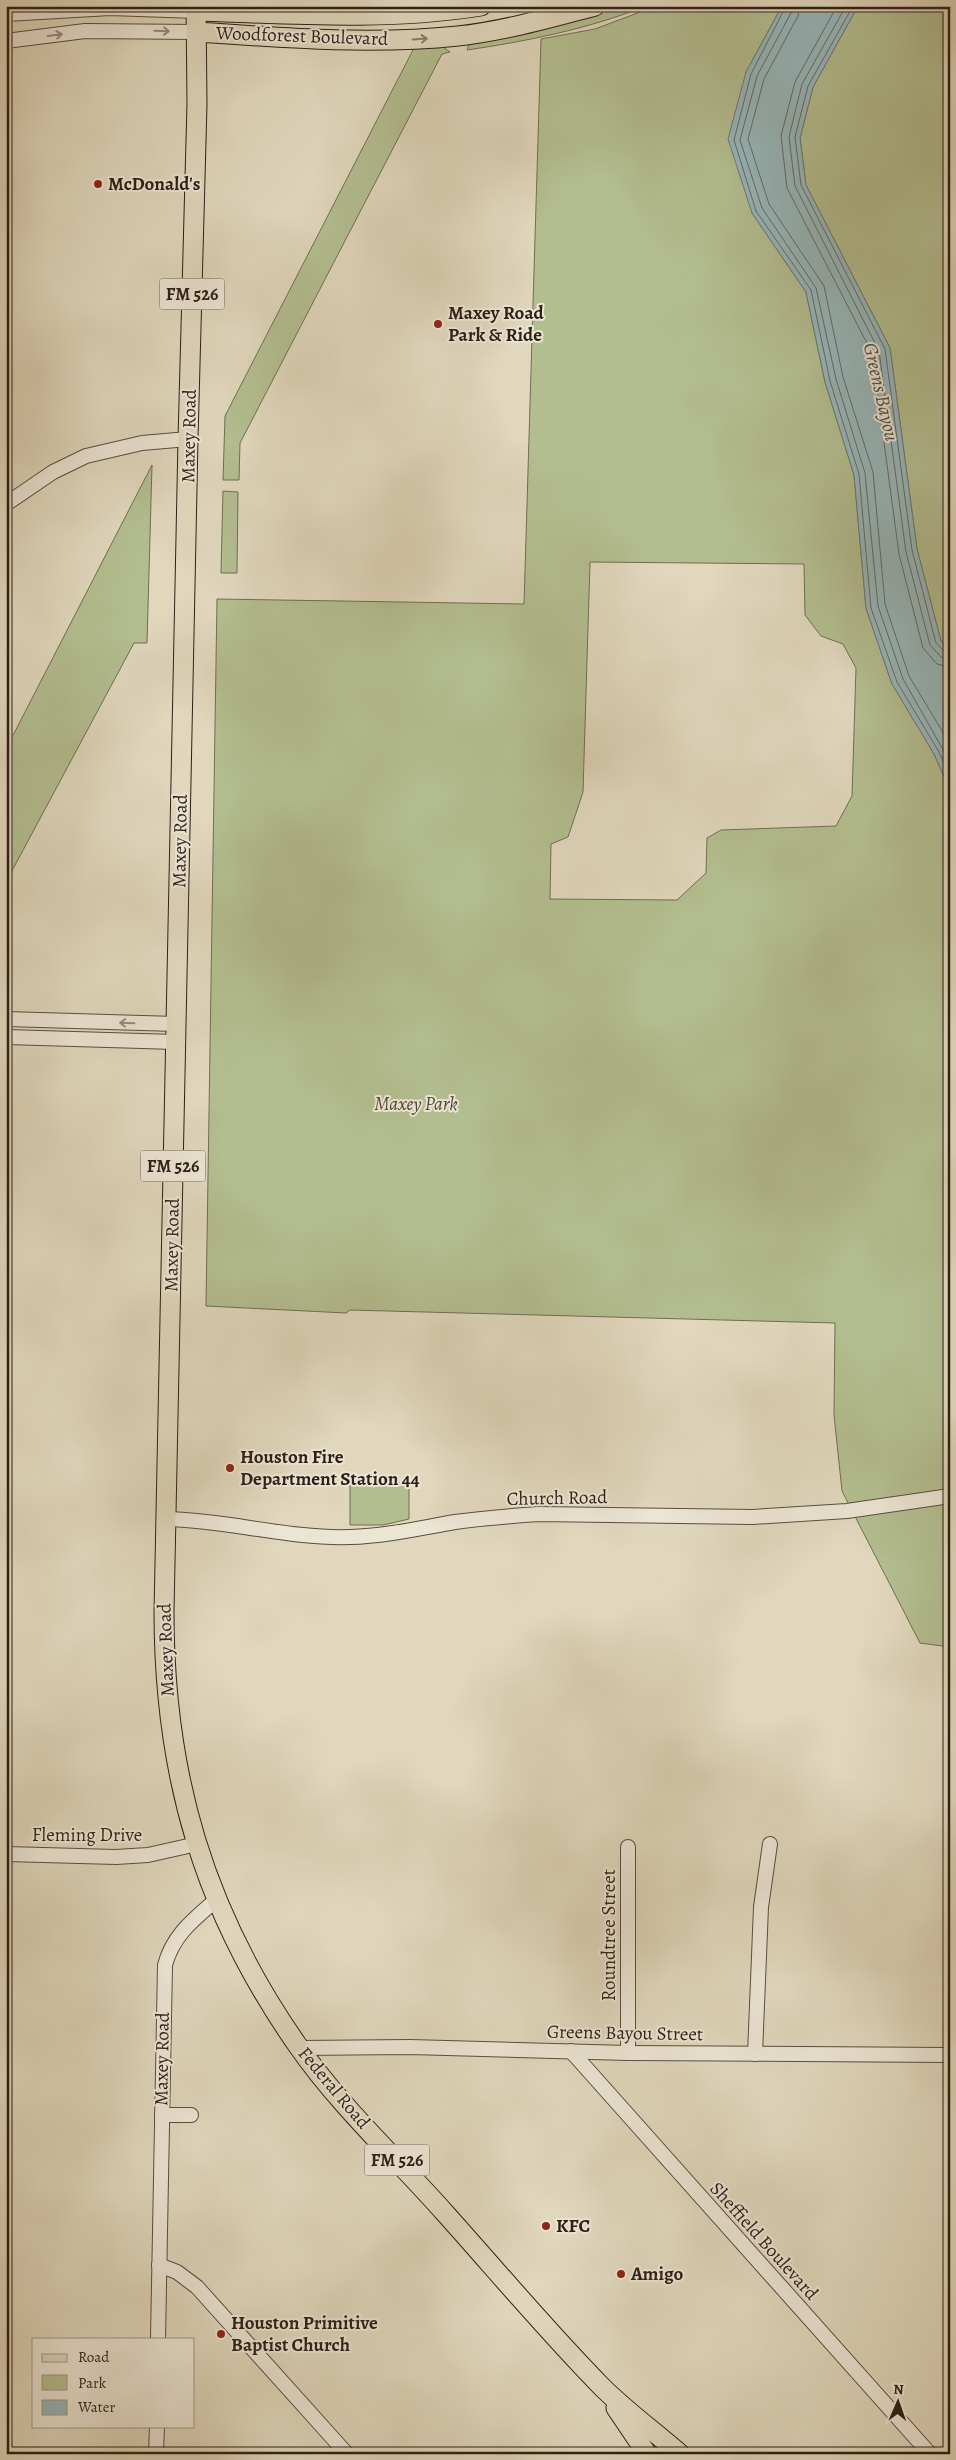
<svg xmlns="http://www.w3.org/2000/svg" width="956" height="2460" font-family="Alegreya,serif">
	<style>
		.green { fill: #b3be90; stroke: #706e53; fill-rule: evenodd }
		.water { fill: #97b7bb; stroke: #6d7a79 }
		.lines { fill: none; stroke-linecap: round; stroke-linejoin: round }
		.shore { stroke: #626b68; stroke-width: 1 }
		.minor-casing { stroke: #5a4d40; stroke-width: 16 }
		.major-casing { stroke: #2e1f16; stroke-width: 21 }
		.minor { stroke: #ebe5d4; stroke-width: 14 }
		.major { stroke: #e0d7bd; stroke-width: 19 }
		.oneway { stroke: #968c7e }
		.oneway2 { stroke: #877b6a }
		.poi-dot { fill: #8f2418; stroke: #ebe5d4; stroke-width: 2 }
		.labels { text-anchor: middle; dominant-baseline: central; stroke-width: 4; stroke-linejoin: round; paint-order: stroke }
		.shield { fill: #ebe5d4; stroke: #675a4f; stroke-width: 1 }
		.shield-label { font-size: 18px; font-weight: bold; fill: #2e1f16 }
		.street-label { font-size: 19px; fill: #2e1f16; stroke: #ebe5d4 }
		.poi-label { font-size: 19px; font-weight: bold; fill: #2e1f16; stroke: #ebe5d4; text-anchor: start }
		.park-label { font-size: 19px; font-style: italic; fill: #4f4734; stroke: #ebe5d4 }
		.water-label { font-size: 20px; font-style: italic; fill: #4e4d48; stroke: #ebe5d4 }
	</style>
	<rect width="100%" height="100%" fill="#e0d7bd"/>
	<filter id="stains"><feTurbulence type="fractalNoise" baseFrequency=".004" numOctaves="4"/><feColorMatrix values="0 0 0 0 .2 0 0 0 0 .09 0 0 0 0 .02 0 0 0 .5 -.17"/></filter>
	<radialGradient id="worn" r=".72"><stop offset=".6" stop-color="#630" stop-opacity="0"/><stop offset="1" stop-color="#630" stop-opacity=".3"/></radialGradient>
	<!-- green -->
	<g class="green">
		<path d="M 618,6 L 646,6 C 588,29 528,41 467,50 L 469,44 Z"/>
		<path d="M 656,6 L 782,6 L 746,72 L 752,213 L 806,292 L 825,382 L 854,475 L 866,608 L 892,684 L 934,754 L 950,790 L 950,1647 L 920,1643 L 842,1491 L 834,1415 L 835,1323 L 350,1310 L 346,1313 L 206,1306 L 217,599 L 524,604 L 541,39 L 595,29 ZM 590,562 L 804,564 L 805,615 L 821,636 L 843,644 L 856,668 L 852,796 L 836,826 L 721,830 L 707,838 L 706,873 L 677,900 L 550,899 L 551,844 L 568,837 L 583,792 Z"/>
		<polygon points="858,6 950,6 950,651 941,641 917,549 890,348 806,185 800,138 813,87"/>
		<polygon points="415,46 443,47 450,52 442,54 240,443 239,480 223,480 225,416"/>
		<polygon points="152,465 147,643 134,643 6,882 6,749"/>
		<polygon points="223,491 238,492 237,573 221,573"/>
		<polygon points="409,1482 409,1519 383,1525 350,1525 350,1485"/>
	</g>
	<!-- water -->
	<polygon class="water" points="782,6 858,6 813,87 800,138 806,185 890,348 917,549 941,641 950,651 950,790 934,754 892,684 866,608 854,475 825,382 806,292 752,213 728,139 746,72"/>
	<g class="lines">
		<!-- shore -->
		<g class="shore">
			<polyline points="786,6 751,74 734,140 756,211 811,290 830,381 859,474 871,608 897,682 939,752 950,777"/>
			<polyline points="793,6 791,13 757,76 740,140 762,208 816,288 836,379 865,473 878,606 903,679 950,762"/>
			<polyline points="800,6 798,16 764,79 748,139 769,204 824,286 843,377 873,472 885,604 909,676 950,744"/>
			<polyline points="837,6 795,82 781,136 787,188 872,353 899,554 923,648 937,664 950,667"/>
			<polyline points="846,6 802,84 789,137 795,186 879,351 906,552 930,645 941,657 950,660"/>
			<polyline points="853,6 808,86 795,137 801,185 885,349 912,550 936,643 945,652 950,654"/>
		</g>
		<defs>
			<g id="minor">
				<polyline points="6,14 110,8 196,11"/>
				<polyline points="6,41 85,31 197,32"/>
				<polyline points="6,504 53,472 86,456 142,443 188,439"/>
				<polyline points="6,1019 176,1024"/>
				<polyline points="6,1037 176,1042"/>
				<path d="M 166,1519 C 228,1520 288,1539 350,1537 C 386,1536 420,1528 455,1522 C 483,1518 511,1516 538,1514 L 752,1517 L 847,1511 L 950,1496"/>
				<polyline points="6,1854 116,1857 148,1855 197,1844"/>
				<polyline points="299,2048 410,2047 628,2053 950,2055"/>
				<polyline points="571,2051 930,2454"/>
				<polyline points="628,2053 628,1847"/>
				<polyline points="755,2054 761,1907 770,1844"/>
				<polyline points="162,2115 191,2115"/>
				<polyline points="159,2265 177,2272 197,2287 347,2454"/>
				<path d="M 158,2339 L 165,1965 C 173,1935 193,1920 216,1900"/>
				<polyline points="156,2454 157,2426"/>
			</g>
			<g id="major">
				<path d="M 196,6 L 197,104 L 188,439 L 164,1612 C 164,1775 204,1912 298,2046 C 339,2105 396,2158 444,2212 C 496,2270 547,2331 602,2387 C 626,2411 655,2432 680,2454"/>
				<path d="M 196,11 C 290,14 387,21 481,6"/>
				<path d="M 197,32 C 284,38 371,45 458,36 C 504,31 549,18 595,6"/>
				<polyline points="616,2408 647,2454"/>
			</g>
		</defs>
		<!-- minor casing -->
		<use href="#minor" class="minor-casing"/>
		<!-- major casing -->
		<use href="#major" class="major-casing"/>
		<!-- minor -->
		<use href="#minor" class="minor"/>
		<!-- major -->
		<use href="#major" class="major"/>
	</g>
	<!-- one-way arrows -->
	<defs><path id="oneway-shaft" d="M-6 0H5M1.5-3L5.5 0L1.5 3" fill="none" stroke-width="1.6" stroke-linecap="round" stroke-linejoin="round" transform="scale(1.25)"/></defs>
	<g class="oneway">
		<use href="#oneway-shaft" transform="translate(162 31) rotate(2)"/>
		<use href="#oneway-shaft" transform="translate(55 35) rotate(-7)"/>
		<use href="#oneway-shaft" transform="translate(127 1023) rotate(-178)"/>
	</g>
	<use class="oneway2" href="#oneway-shaft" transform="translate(420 39) rotate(-4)"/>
	<!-- markers -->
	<g class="poi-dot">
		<circle cx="98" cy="184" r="5"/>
		<circle cx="438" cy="324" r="5"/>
		<circle cx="230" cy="1468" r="5"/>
		<circle cx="546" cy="2226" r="5"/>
		<circle cx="621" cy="2274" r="5"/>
		<circle cx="221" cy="2334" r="5"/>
	</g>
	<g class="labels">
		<!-- shield labels -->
		<g class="shield">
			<rect x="159.5" y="278.5" width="65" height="31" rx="4"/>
			<rect x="140.5" y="1150.5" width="65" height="31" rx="4"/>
			<rect x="364.5" y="2144.5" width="65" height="31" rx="4"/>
		</g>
		<g class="shield-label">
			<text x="192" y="294">FM 526</text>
			<text x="173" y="1166">FM 526</text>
			<text x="397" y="2160">FM 526</text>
		</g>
		<!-- street labels -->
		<g class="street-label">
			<text transform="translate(302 36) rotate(2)">Woodforest Boulevard</text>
			<text transform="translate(189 436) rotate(-89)">Maxey Road</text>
			<text transform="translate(180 841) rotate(-89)">Maxey Road</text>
			<text transform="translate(172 1245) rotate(-89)">Maxey Road</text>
			<text transform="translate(557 1498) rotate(-1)">Church Road</text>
			<text transform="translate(166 1650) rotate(-92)">Maxey Road</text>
			<text x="87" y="1835">Fleming Drive</text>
			<text transform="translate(609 1935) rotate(-90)">Roundtree Street</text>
			<text transform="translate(625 2033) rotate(1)">Greens Bayou Street</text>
			<text transform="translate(162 2059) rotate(-89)">Maxey Road</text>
			<text transform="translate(334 2088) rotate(50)">Federal Road</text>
			<text transform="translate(764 2241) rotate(48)">Sheffield Boulevard</text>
		</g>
		<!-- poi labels -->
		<g class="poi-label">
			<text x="108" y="184">McDonald's</text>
			<text x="448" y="313">Maxey Road<tspan x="448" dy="22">Park &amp; Ride</tspan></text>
			<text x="240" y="1457">Houston Fire<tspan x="240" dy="22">Department Station 44</tspan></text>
			<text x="556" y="2226">KFC</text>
			<text x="631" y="2274">Amigo</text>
			<text x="231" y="2323">Houston Primitive<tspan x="231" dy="22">Baptist Church</tspan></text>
		</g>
		<!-- park labels -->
		<g class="park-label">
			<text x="416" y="1104">Maxey Park</text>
		</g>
		<!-- water labels -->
		<g class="water-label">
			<text transform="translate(881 392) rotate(77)">Greens Bayou</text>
		</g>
	</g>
	<!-- margin -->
	<rect width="956" height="2460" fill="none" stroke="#e0d7bd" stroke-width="25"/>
	<rect x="8" y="8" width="941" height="2445" fill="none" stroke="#2e1f16" stroke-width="2.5"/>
	<rect x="12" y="12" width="931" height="2435" fill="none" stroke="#2e1f16"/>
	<!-- legend -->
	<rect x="32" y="2338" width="162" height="90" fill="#ebe5d4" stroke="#9f9688"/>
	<rect x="42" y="2354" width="25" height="8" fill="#e0d7bd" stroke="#9f9688"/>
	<text x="78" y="2362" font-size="15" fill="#2e1f16">Road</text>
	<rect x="42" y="2375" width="25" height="15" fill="#b3be90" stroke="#9f9688"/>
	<text x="78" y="2388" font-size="15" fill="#2e1f16">Park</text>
	<rect x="42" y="2400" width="25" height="15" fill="#97b7bb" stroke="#9f9688"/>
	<text x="78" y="2412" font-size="15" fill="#2e1f16">Water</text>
	<!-- north arrow -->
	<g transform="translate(898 2402) rotate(2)" stroke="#ebe5d4" stroke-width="4" paint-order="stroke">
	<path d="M0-4L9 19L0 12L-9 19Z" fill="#2e1f16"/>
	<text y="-8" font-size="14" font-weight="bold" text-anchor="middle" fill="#2e1f16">N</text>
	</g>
	<rect width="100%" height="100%" filter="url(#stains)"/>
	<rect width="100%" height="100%" fill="url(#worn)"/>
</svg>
